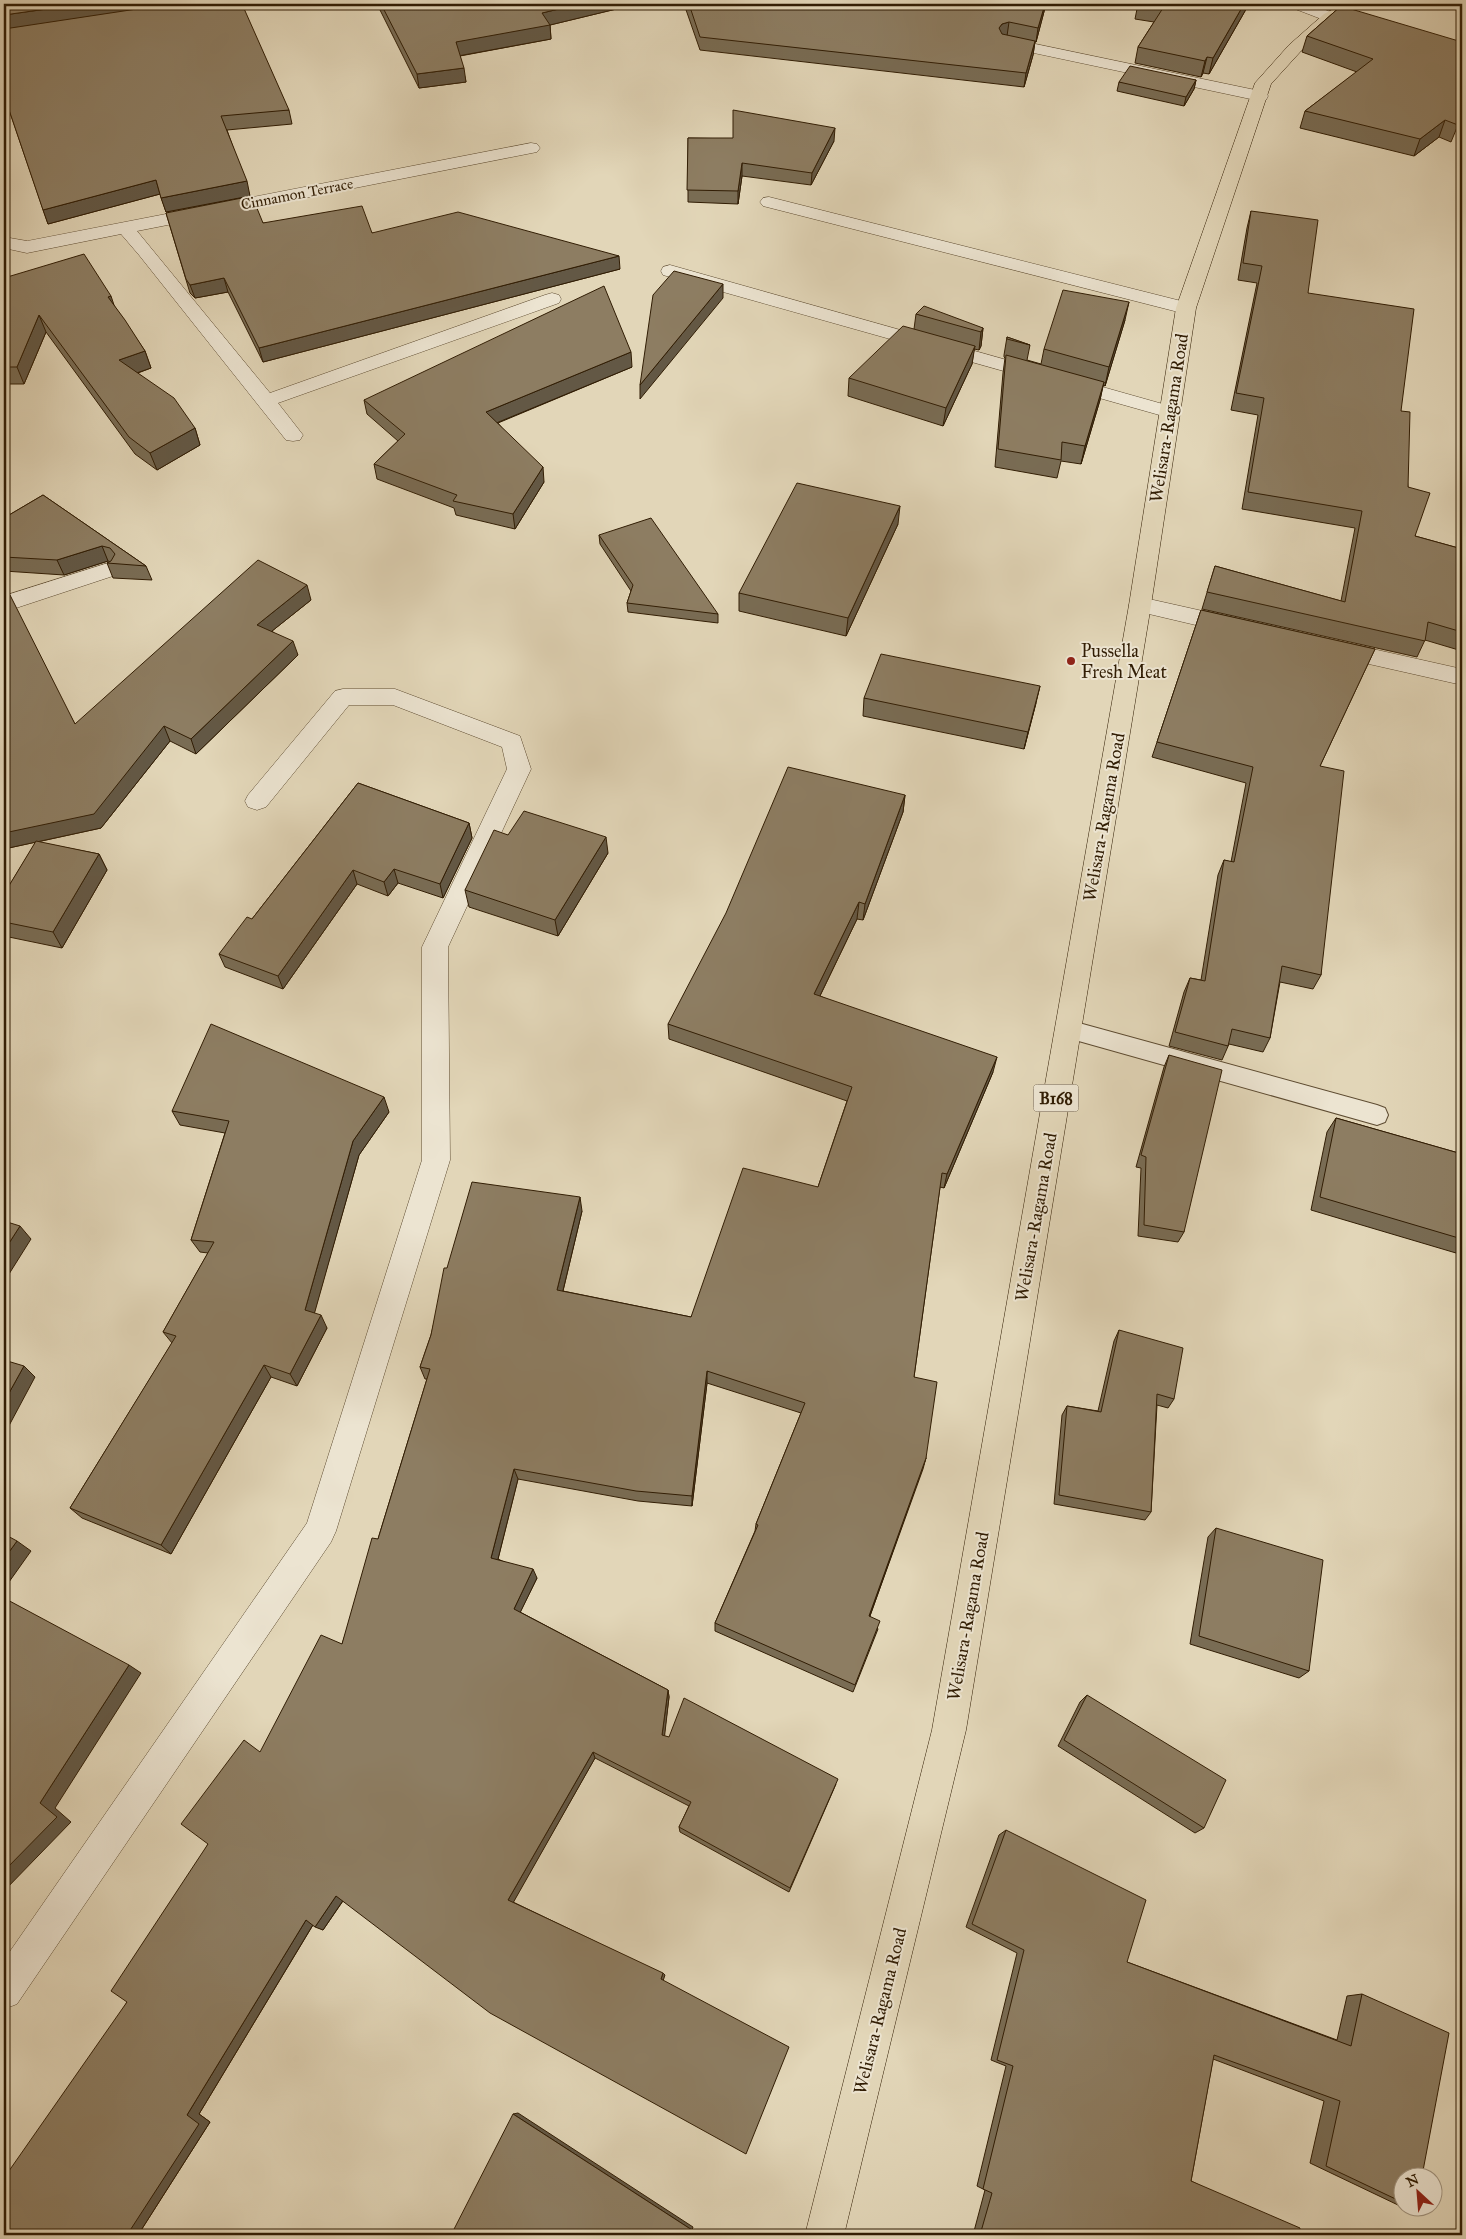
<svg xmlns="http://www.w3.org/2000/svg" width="1466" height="2239" font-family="'IM FELL Great Primer',serif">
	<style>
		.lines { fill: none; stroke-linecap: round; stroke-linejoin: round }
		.service-casing { stroke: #5d4b31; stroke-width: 2 }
		.minor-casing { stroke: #5d4b31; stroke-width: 1 }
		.primary-casing { stroke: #311d04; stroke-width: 1 }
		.service { fill: #ece4d1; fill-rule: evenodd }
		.minor { fill: #ece4d1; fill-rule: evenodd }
		.primary { fill: #e2d6b8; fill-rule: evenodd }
		.wall { fill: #796c54; stroke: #311d04 }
		.shaded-wall { fill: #635845; stroke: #311d04 }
		.building { fill: #8d7d62; stroke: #311d04 }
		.poi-dot { fill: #8f2418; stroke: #ece4d1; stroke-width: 2 }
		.labels { text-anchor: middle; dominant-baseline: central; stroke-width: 4; stroke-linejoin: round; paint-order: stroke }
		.far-street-label { font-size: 15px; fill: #311d04; stroke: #ece4d1 }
		.shield { fill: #ece4d1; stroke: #695942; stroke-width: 1 }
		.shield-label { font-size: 16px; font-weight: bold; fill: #311d04 }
		.street-label { font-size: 18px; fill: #311d04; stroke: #ece4d1 }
		.poi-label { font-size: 18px; fill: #311d04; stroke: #ece4d1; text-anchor: start }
	</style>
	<rect width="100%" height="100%" fill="#e2d6b8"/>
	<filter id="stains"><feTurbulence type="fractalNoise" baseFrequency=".004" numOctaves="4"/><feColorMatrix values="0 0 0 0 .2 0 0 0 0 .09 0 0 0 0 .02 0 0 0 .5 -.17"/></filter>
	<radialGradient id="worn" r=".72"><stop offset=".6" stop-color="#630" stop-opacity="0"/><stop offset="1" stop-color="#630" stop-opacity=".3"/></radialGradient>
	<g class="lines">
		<defs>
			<polygon id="service" points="1068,1020 1377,1105 1385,1108 1388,1115 1385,1122 1377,1125 1068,1038 1060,1035 1057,1029 1060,1023"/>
			<g id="minor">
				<polygon points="1288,4 1310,4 1336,14 1338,17 1336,20 1324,20 1290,7"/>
				<polygon points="1007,38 1260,91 1266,92 1268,96 1266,100 1260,101 1001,46 999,43 1001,40"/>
				<polygon points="531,143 537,144 540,148 537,152 137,231 270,393 545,295 552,293 559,295 561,299 559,303 278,403 303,435 300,440 293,441 286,440 139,255 121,234 27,253 4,248 4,237 27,241"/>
				<polygon points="769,197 1193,304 1196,308 1193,312 1186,314 763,206 760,202 763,198"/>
				<polygon points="670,265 1177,408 1180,412 1177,416 1170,418 1163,416 663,275 661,271 663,267"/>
				<polygon points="108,563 116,565 119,570 116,575 4,612 4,596"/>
				<polygon points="1140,597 1234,618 1242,620 1245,626 1242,632 1234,634 1132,610 1129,605 1132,600"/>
				<polygon points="1337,641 1462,669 1462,685 1329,655 1326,649 1329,643"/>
				<polygon points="343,689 395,689 520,736 531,769 448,947 450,1160 336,1531 331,1542 17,2004 4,2009 4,1960 307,1523 422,1160 422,947 507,769 502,747 393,705 349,705 266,807 257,810 248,807 245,801 248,795 335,691"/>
			</g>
			<polygon id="primary" points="1343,4 1363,4 1361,7 1336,20 1301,51 1271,84 1196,308 1151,605 966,1730 844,2235 805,2235 932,1730 1129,605 1176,308 1255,83 1289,45 1324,14"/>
		</defs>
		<!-- service casing -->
		<use href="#service" class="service-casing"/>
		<!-- minor casing -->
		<use href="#minor" class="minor-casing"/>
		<!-- primary casing -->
		<use href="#primary" class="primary-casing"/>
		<!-- service -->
		<use href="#service" class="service"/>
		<!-- minor -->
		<use href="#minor" class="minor"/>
		<!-- primary -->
		<use href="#primary" class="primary"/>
	</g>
	<!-- wall -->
	<g class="wall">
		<polygon points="377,4 637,4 550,25 551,39 460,56 466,82 419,88"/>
		<polygon points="684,4 833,4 834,6 836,4 1046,4 1036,42 1035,42 1033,55 1024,87 700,50"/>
		<polygon points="1057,4 1083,4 1081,8"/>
		<polygon points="1138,4 1249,4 1209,74 1203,73 1201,77 1135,63 1138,47 1154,22 1135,19"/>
		<polygon points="1341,6 1458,125 1451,142 1439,137 1414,156 1300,128 1305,111 1357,72 1302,52 1307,36"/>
		<polygon points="1196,80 1194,89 1184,106 1117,91 1119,82"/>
		<polygon points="4,95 289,110 292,124 227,130 250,196 166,212 160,194 48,224"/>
		<polygon points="688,138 834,141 811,185 742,176 738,204 688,202"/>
		<polygon points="1251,211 1308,293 1401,411 1408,487 1415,536 1462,549 1462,651 1425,640 1417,657 1202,609 1215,566 1341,601 1355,528 1242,509 1258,415 1231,410 1257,283 1238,280 1247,228"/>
		<polygon points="166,213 263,223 372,233 620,269 263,362 228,292 195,298 190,293"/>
		<polygon points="4,278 113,304 145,351 151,368 138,373 195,428 200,445 157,470 135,454 46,332 24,384 4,384"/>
		<polygon points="916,314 983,328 981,346 979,350 974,349 972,364 943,426 848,396 849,378 914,329"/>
		<polygon points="1125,320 1105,386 1103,385 1100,400 1081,464 1061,461 1057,478 995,467 1003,373 1005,358 1004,357 1004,355 1007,337 1030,345 1027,360 1041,364 1044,349"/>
		<polygon points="632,367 498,423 544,482 515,529 456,515 454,508 377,479 374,464 398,441 367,414 364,400"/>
		<polygon points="43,495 146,566 152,580 113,578 107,563 110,562 108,561 64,575 4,571 4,518"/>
		<polygon points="898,524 846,636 739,611 739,593"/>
		<polygon points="599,535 718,614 718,623 628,612 627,603 631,591 600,544"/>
		<polygon points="4,597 75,724 311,600 272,631 298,655 196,754 170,741 101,828 37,842 99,854 107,870 62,948 4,936 4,894 36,842 4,849"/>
		<polygon points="1201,610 1375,649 1320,766 1321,975 1313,989 1280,982 1270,1038 1263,1052 1229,1044 1222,1060 1169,1046 1184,992 1190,978 1201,980 1218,875 1224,860 1231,862 1246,783 1152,757"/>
		<polygon points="864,698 1036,703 1024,749 863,716"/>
		<polygon points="358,783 469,823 472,838 443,898 398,883 388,896 357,884 283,989 225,967 219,954 252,919"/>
		<polygon points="905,795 903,812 863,920 857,919 820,996 993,1072 944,1188 940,1187 914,1377 926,1458 870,1616 878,1629 853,1692 715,1631 715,1623 755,1531 756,1524 801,1413 707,1383 692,1506 638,1501 518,1479 498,1559 537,1578 520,1612 668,1690 669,1697 664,1736 836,1784 789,1892 680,1832 679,1827 689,1806 595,1758 513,1902 665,1975 343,1901 323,1930 313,1925 199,2114 210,2122 138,2235 4,2235 127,2002 208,1844 261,1752 342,1644 378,1539 427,1379 425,1379 420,1367 431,1335 447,1268 582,1211 563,1291 691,1317 818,1187 847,1101 669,1039 668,1024"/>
		<polygon points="508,835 608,853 558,936 469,907 465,890"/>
		<polygon points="1169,1055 1184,1232 1178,1242 1138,1236 1141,1168 1136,1167 1164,1067"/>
		<polygon points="172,1111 389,1112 359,1155 314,1313 327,1328 297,1386 271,1377 171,1554 82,1518 70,1508 172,1343 163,1332 208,1253 200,1252 191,1240 225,1133 180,1125"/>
		<polygon points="1336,1118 1462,1154 1462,1245 1456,1253 1311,1210 1327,1132"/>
		<polygon points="1119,1330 1174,1399 1168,1408 1157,1405 1151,1512 1145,1520 1054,1504 1062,1415 1067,1406 1098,1411 1114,1341"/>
		<polygon points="1216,1528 1309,1671 1299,1678 1190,1644 1208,1537"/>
		<polygon points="1087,1695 1204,1828 1195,1833 1058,1746 1080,1702"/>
		<polygon points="1006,1830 1127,1962 1337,2040 1347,1996 1362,1994 1404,2176 1404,2206 1398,2205 1310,2163 1324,2101 1213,2059 1191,2181 1299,2235 973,2235 985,2190 977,2186 1006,2066 991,2060 1017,1953 966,1927 999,1835"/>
	</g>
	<!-- shaded-wall -->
	<g class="shaded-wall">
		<polygon points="82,4 179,4 4,30 4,15"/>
		<polygon points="580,4 637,4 550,25 551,39 458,56 456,42 542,13"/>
		<polygon points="1045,4 1046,4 1036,42 1038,28"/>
		<polygon points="1244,4 1249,4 1209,74 1213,58"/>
		<polygon points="1009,22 1007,36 997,42 999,28 1002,24"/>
		<polygon points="1035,41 1033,55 1024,87 1026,73"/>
		<polygon points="1207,57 1203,73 1201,77 1205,61"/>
		<polygon points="464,68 466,82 419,88 417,74"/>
		<polygon points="1196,80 1194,89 1184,106 1186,97"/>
		<polygon points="1445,120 1439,137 1414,156 1420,139"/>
		<polygon points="835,128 834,141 811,185 812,173"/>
		<polygon points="742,163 742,176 738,204 738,191"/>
		<polygon points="156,180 160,194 48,224 43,210"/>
		<polygon points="247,181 250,196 166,212 161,198"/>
		<polygon points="619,256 620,269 263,362 259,348"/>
		<polygon points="224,278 228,292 195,298 190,285"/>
		<polygon points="723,284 723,298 640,399 640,385"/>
		<polygon points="111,296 117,314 108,297"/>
		<polygon points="1129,302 1125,320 1105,386 1109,367"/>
		<polygon points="39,315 46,332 24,384 17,367"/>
		<polygon points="983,328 981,346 979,350 981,332"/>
		<polygon points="975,346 972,364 943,426 946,408"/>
		<polygon points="145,351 151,368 125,377 119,360"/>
		<polygon points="631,352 632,367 489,426 486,412"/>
		<polygon points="1104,382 1100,400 1081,464 1085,446"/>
		<polygon points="195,428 200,445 157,470 150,453"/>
		<polygon points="543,467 544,482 515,529 513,514"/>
		<polygon points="900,506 898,524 846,636 848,618"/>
		<polygon points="102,546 108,561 64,575 57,560"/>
		<polygon points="4,583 9,593 4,594"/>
		<polygon points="307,585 311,600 262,639 257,625"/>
		<polygon points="293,641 298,655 196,754 191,739"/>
		<polygon points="1040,686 1036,703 1024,749 1028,732"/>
		<polygon points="164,726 170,741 101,828 4,849 4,833"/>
		<polygon points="905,795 903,812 863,920 865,904"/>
		<polygon points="469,823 472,838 443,898 440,884"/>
		<polygon points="606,837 608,853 558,936 555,920"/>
		<polygon points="99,854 107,870 62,948 53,932"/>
		<polygon points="394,869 398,883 388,896 384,882"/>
		<polygon points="353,870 357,884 283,989 278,976"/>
		<polygon points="859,902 857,919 813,1010 814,994"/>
		<polygon points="997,1057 993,1072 944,1188 947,1174"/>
		<polygon points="384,1097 389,1112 359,1155 312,1322 305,1310 353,1141"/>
		<polygon points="580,1197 582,1211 560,1303 557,1290"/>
		<polygon points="20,1226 31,1239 4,1282 4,1251"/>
		<polygon points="321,1315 327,1328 297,1386 290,1374"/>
		<polygon points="264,1365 271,1377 171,1554 161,1545"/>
		<polygon points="24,1366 35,1377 4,1435 4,1402"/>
		<polygon points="707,1371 707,1383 692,1506 692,1496"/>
		<polygon points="926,1458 923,1469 867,1624 869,1616"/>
		<polygon points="514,1469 518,1479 496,1567 491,1558"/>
		<polygon points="17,1541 31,1551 4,1589 4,1559"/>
		<polygon points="533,1569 537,1578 518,1617 514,1609"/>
		<polygon points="129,1665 141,1673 55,1808 71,1822 4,1891 4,1871 40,1803"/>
		<polygon points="668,1690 669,1697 664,1741 662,1735"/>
		<polygon points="593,1752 595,1758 513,1903 508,1900"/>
		<polygon points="336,1896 344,1899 323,1930 315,1927"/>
		<polygon points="306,1920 314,1923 199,2114 210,2122 138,2235 127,2235 187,2115"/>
		<polygon points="663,1973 665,1975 663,1981 661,1979"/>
		<polygon points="518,2113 693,2227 692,2230 513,2114"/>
	</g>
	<!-- building -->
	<g class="building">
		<polygon points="4,4 82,4 4,15"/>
		<polygon points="170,4 242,4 289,110 221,116 247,181 161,198 156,180 43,210 4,95 4,29"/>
		<polygon points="381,4 580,4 542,13 550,25 456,42 464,68 417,74"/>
		<polygon points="689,4 833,4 834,6 836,4 1045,4 1038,28 1009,22 1002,24 999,28 1002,34 1035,41 1026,73 700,37"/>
		<polygon points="1142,4 1244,4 1213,58 1207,57 1205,61 1138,47 1163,8"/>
		<polygon points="1341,6 1462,42 1462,103 1458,125 1445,120 1420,139 1305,111 1373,59 1307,36"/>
		<polygon points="1130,66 1196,80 1186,97 1119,82"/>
		<polygon points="733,110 835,128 812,173 742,163 738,191 687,190 688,138 733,138"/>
		<polygon points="252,196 263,223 362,206 372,233 458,212 619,256 259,348 224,278 190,285 186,279 166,213"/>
		<polygon points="1251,211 1318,220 1308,293 1414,309 1401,411 1410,412 1408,487 1430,493 1415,536 1462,549 1462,632 1428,622 1425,641 1207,592 1215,566 1345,602 1362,511 1248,492 1264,398 1236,393 1262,266 1243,263"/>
		<polygon points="84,254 111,296 108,297 125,320 145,351 119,360 174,398 195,428 150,453 129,437 39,315 17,367 4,367 4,278"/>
		<polygon points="674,271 723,284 640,385 653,295"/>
		<polygon points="604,286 631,352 486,412 543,467 513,514 453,501 457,495 374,464 405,434 364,400"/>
		<polygon points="1063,290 1129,302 1109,367 1044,349"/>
		<polygon points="924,306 983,328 981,332 916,314"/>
		<polygon points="903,326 975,346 946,408 849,378"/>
		<polygon points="1007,337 1030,345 1007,339"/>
		<polygon points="1006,355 1104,382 1085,446 1062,442 1061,460 998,449"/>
		<polygon points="797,483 900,506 848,618 739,593"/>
		<polygon points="43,495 146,566 107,563 111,561 115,554 110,548 102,546 57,560 4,557 4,518"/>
		<polygon points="651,518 718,614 627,603 633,585 599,535"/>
		<polygon points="258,560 307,585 257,625 293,641 191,739 164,726 94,814 4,833 4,597 10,595 75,724"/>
		<polygon points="1201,610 1375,649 1320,766 1344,771 1321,975 1282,966 1270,1038 1232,1029 1228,1046 1175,1032 1190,978 1205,981 1224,860 1234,862 1253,767 1157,742"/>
		<polygon points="881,654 1040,686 1028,732 864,698"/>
		<polygon points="788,767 905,795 865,904 859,902 814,994 997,1057 947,1174 942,1173 914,1377 937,1382 926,1458 869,1616 880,1621 855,1685 715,1623 758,1525 756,1524 805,1403 707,1371 692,1496 636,1491 514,1469 491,1558 533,1569 514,1609 668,1690 662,1735 669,1737 684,1698 838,1779 790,1888 679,1827 691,1802 593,1752 508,1900 663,1973 661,1979 789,2047 746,2154 490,2013 336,1896 315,1927 306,1920 187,2115 199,2124 127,2235 4,2235 4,2178 127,2002 111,1991 208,1844 181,1824 244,1740 260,1752 321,1635 342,1644 372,1538 378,1539 430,1369 420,1367 431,1335 444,1268 447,1268 472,1182 580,1197 557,1290 691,1317 743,1168 818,1187 852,1087 668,1024 726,913"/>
		<polygon points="358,783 469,823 440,884 394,869 384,882 353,870 278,976 219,954 247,917 252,919"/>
		<polygon points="524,811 606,837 555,920 465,890 494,830 508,835"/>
		<polygon points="36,841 99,854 53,932 4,922 4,894"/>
		<polygon points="211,1024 384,1097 353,1141 305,1310 321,1315 290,1374 264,1365 161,1545 70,1508 176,1336 163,1332 214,1242 191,1240 229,1121 172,1111"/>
		<polygon points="1169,1055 1222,1070 1184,1232 1144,1225 1146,1157 1141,1155"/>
		<polygon points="1336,1118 1462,1154 1462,1239 1320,1197"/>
		<polygon points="4,1221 20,1226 4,1251"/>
		<polygon points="1119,1330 1183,1348 1174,1399 1157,1394 1151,1512 1059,1495 1067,1406 1101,1412"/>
		<polygon points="4,1360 24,1366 4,1402"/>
		<polygon points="1216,1528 1323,1560 1309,1671 1199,1636"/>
		<polygon points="4,1534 17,1541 4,1559"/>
		<polygon points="4,1598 129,1665 40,1803 57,1817 4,1871"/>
		<polygon points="1087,1695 1226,1780 1204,1828 1064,1740"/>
		<polygon points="1006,1830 1146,1900 1127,1962 1351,2046 1362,1994 1449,2033 1422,2176 1404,2176 1404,2203 1326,2166 1340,2101 1214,2055 1191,2181 1300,2228 1299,2235 980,2235 992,2193 983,2189 1013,2066 997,2060 1024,1950 972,1924"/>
		<polygon points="513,2114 692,2230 690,2235 451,2235"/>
	</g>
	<!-- markers -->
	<circle class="poi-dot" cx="1071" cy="661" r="5"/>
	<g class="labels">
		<!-- far-street labels -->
		<g class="far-street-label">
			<text transform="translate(297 194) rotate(-11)">Cinnamon Terrace</text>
		</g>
		<!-- shield labels -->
		<rect class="shield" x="1033.5" y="1084.5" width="45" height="27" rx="4"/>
		<g class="shield-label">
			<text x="1056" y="1098">B168</text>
		</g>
		<!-- street labels -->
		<g class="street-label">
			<text transform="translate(1169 418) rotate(-81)">Welisara-Ragama Road</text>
			<text transform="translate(1104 817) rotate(-80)">Welisara-Ragama Road</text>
			<text transform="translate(1036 1217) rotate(-80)">Welisara-Ragama Road</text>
			<text transform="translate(968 1616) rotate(-80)">Welisara-Ragama Road</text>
			<text transform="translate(880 2011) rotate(-76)">Welisara-Ragama Road</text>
		</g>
		<!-- poi labels -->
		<g class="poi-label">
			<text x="1081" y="651">Pussella<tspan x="1081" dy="21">Fresh Meat</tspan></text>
		</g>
	</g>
	<!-- margin -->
	<rect width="1466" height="2239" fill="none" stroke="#e2d6b8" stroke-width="20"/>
	<rect x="5" y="5" width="1456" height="2229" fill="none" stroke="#311d04" stroke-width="2.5"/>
	<rect x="10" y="10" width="1446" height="2219" fill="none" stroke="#311d04"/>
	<!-- north arrow -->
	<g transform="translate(1418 2192) rotate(334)"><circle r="24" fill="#ece4d1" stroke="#a1947f"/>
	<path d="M0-4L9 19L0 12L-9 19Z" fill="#8f2418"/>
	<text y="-8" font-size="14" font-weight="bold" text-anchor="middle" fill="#311d04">N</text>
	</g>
	<rect width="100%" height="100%" filter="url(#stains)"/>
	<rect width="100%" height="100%" fill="url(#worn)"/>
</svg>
